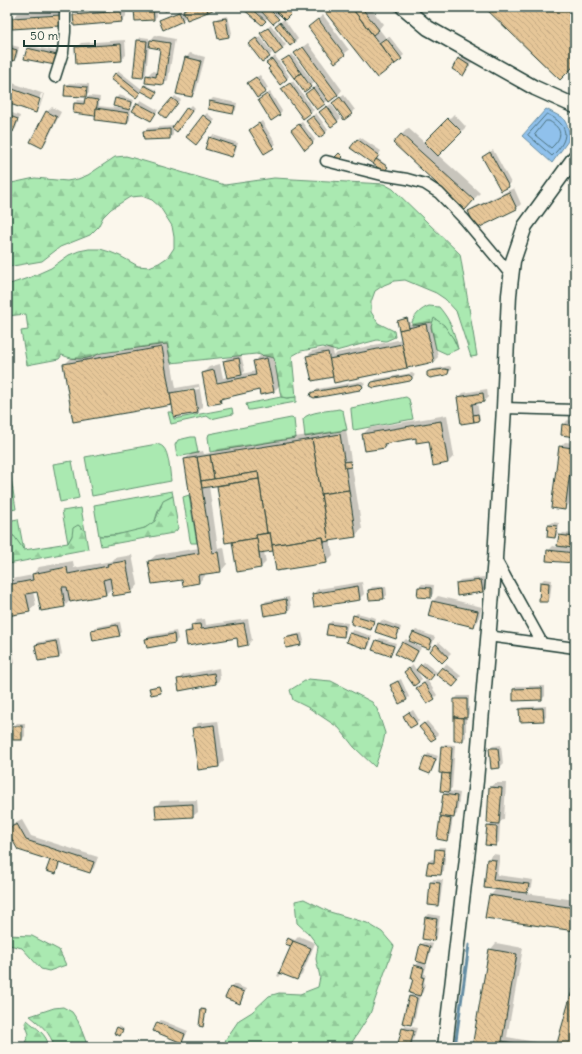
<svg xmlns="http://www.w3.org/2000/svg" width="582" height="1054" font-family="Delius,sans-serif">
	<style>
		.grass { fill: #aae9b1; stroke: #649372 }
		.forest { fill: url(#forest-firs); stroke: #649372 }
		.water { fill: #90c1ec; stroke: #638ca2 }
		.shadow { fill: #0003; fill-rule: evenodd }
		.lines { fill: none; stroke-linecap: round; stroke-linejoin: round }
		.shore { stroke: #4c727e; stroke-width: 1 }
		.stream { stroke: #638ca2; stroke-width: 3 }
		.building { fill: url(#building-back-hatch); stroke: #1f3d34 }
		.street-casing { stroke: #1f3d34; stroke-width: 13 }
		.secondary-casing { stroke: #1f3d34; stroke-width: 17 }
		.street { stroke: #fbf7ec; stroke-width: 10 }
		.secondary { stroke: #fbf7ec; stroke-width: 14 }
	</style>
	<defs>
		<pattern id="forest-firs" width="22" height="20" patternUnits="userSpaceOnUse"><rect width="22" height="20" fill="#aae9b1"/><path d="M5 1l3.5 6h-7zM16 11l3.5 6h-7z" fill="#92c999"/></pattern>
		<pattern id="building-back-hatch" width="6" height="6" patternUnits="userSpaceOnUse"><rect width="6" height="6" fill="#e6c698"/><path d="M-1 5l2 2M0 0l6 6M5-1l2 2" fill="none" stroke="#c5ab84"/></pattern>
	</defs>
	<rect width="100%" height="100%" fill="#fbf7ec"/>
	<filter id="ink" filterUnits="userSpaceOnUse"><feTurbulence type="fractalNoise" baseFrequency=".025" numOctaves="2"/><feDisplacementMap in="SourceGraphic" scale="8" xChannelSelector="R" yChannelSelector="G"/><feConvolveMatrix kernelMatrix="1 2 1 2 8 2 1 2 1" color-interpolation-filters="sRGB"/></filter>
	<g filter="url(#ink)">
		<!-- grass -->
		<g class="grass">
			<path d="M 429,306 L 439,307 C 451,321 454,332 458,349 L 453,338 L 434,319 L 433,322 L 412,325 L 412,322 C 416,314 421,309 429,306 Z"/>
			<polygon points="281,397 287,398 296,397 296,402 250,410 248,410 246,404"/>
			<polygon points="406,397 409,399 413,419 354,430 353,429 351,410 351,408"/>
			<polygon points="232,408 233,414 211,419 207,416 171,424 168,412 172,412 174,419"/>
			<path d="M 339,409 L 343,411 L 347,430 L 305,437 L 303,419 C 309,411 330,411 339,409 Z"/>
			<polygon points="291,418 294,419 296,438 210,452 208,437 209,434"/>
			<polygon points="191,437 195,437 198,453 177,457 175,445 178,440"/>
			<path d="M 157,444 C 159,445 161,445 163,447 C 169,452 170,473 171,481 L 92,496 L 85,457 Z"/>
			<polygon points="72,461 79,498 60,502 53,464"/>
			<polygon points="10,472 16,509 7,511 7,473"/>
			<path d="M 172,491 L 173,496 C 163,501 161,503 157,514 C 156,516 156,520 154,522 C 143,533 114,535 99,536 L 94,505 Z"/>
			<polygon points="189,495 197,543 191,543 190,540 183,497"/>
			<polygon points="81,508 85,531 78,525 68,543 62,511"/>
			<polygon points="18,519 24,551 11,535 8,542 9,547 7,549 7,521"/>
		</g>
		<!-- forest -->
		<g class="forest">
			<path d="M 126,156 L 147,162 L 225,185 L 274,178 L 384,184 L 393,189 L 460,254 L 477,356 L 471,357 L 456,311 L 445,299 L 436,293 L 405,280 L 394,281 L 384,285 L 375,291 L 371,302 L 371,312 L 378,323 L 394,331 L 395,337 L 386,341 L 377,340 L 336,351 L 323,347 L 301,351 L 292,356 L 296,397 L 287,398 L 281,397 L 274,358 L 256,354 L 171,363 L 167,344 L 101,353 C 87,360 76,361 62,355 L 59,359 L 27,365 L 21,331 L 28,330 L 26,314 L 7,316 L 7,285 L 31,277 L 51,268 L 69,255 L 79,251 L 89,249 L 100,249 L 110,252 L 120,256 L 138,266 L 149,267 L 159,263 L 168,257 L 174,248 L 174,237 L 172,226 L 160,207 L 152,200 L 142,196 L 130,197 L 111,209 L 103,217 L 98,227 L 90,235 L 60,247 L 42,261 L 7,267 L 7,184 L 35,178 L 67,181 L 78,179 L 88,175 L 115,157 Z"/>
			<polygon points="434,318 444,325 453,338 458,349 447,354 436,349 431,327"/>
			<polygon points="173,496 178,527 177,530 173,533 101,546 99,536 116,535 145,528 155,521 163,501"/>
			<polygon points="78,525 85,531 88,549 8,564 7,549 9,547 8,542 10,535 14,536 24,550 68,543 72,536 73,528"/>
			<polygon points="308,679 331,681 372,702 377,709 385,733 383,743 375,767 354,747 339,728 309,708 293,700 290,690"/>
			<polygon points="304,899 330,912 367,923 382,932 394,946 370,1014 349,1047 223,1047 226,1039 239,1020 252,1012 269,996 279,993 300,994 318,987 320,977 316,959 318,946 309,934 297,923 295,901"/>
			<polygon points="7,935 32,936 59,950 66,965 49,971 41,969 22,948 9,945 7,947"/>
			<path d="M 63,1007 L 72,1012 L 78,1021 L 88,1047 L 54,1047 C 51,1033 41,1025 30,1016 L 54,1008 Z"/>
			<path d="M 27,1020 C 36,1028 47,1034 49,1047 L 23,1047 L 29,1034 L 25,1023 Z"/>
		</g>
		<!-- water -->
		<polygon class="water" points="546,109 563,118 567,125 569,132 568,141 552,163 522,136"/>
		<!-- shadow -->
		<g class="shadow">
			<polygon points="120,7 126,7 126,16 122,21 74,15 79,11"/>
			<polygon points="138,7 156,7 157,16 154,19 135,10"/>
			<polygon points="188,7 217,7 187,16 182,20 161,21 164,18 182,10 183,11"/>
			<polygon points="246,7 256,7 261,12 266,7 290,7 294,10 285,19 281,14 273,22 268,17 262,23"/>
			<polygon points="323,7 370,7 383,24 379,29 386,38 389,36 404,55 377,77"/>
			<polygon points="64,11 65,21 13,18 18,13"/>
			<polygon points="323,15 349,50 344,54 309,27"/>
			<polygon points="228,16 232,33 229,36 219,38 215,21 218,18"/>
			<polygon points="284,19 298,39 295,42 276,26"/>
			<polygon points="271,25 286,45 276,53 261,33"/>
			<polygon points="155,35 175,39 168,80 163,84 147,76 152,71 158,72 162,48 149,46 146,74 143,77 138,40 141,37 149,38 149,42"/>
			<polygon points="260,36 272,53 269,56 253,41"/>
			<polygon points="125,40 126,55 121,60 76,48 81,43"/>
			<polygon points="308,43 342,90 338,95 329,99 324,104 310,91 318,85 295,53"/>
			<polygon points="7,44 19,47 17,57 14,60 7,58"/>
			<polygon points="31,46 60,52 58,61 28,49"/>
			<polygon points="190,53 205,57 196,91 192,96 186,58"/>
			<polygon points="292,54 314,83 304,91 286,59"/>
			<polygon points="275,56 289,76 287,79 271,67 268,63"/>
			<polygon points="462,56 472,62 466,72 463,75 459,59"/>
			<polygon points="119,71 143,90 146,85 157,90 155,95 154,96 141,90 138,94 116,74"/>
			<polygon points="260,75 268,88 265,91 252,80"/>
			<path d="M 7,81 L 44,94 L 40,107 L 35,111 L 7,102 ZM 41,94 L 43,94 L 39,107 L 36,107 Z"/>
			<polygon points="293,81 314,110 303,118 286,87"/>
			<polygon points="69,83 89,84 89,93 86,96 66,86"/>
			<polygon points="270,92 282,111 279,114 259,100"/>
			<polygon points="119,95 134,100 132,106 129,110 131,110 130,120 127,123 97,115 74,112 75,103 78,100 86,101 86,99 89,96 100,97 99,106 124,109 124,108 116,98"/>
			<polygon points="344,95 355,110 344,118 336,100"/>
			<polygon points="175,96 181,100 168,114 173,99"/>
			<polygon points="213,98 237,103 236,110 233,113 209,108 210,101"/>
			<polygon points="141,100 158,110 151,120 134,110 138,103"/>
			<polygon points="331,104 341,118 331,126 324,109"/>
			<polygon points="191,105 194,108 177,131 188,108"/>
			<polygon points="52,107 61,112 46,142 42,146 47,112"/>
			<polygon points="7,111 20,116 16,128 13,131 7,129"/>
			<polygon points="207,113 215,120 199,140 204,116"/>
			<polygon points="316,113 328,130 325,133 307,121"/>
			<polygon points="454,114 466,127 438,155 480,193 465,208 394,143 408,128 425,143"/>
			<polygon points="262,121 276,144 264,152 250,130"/>
			<polygon points="302,122 315,140 312,143 295,127"/>
			<polygon points="173,126 173,135 170,138 145,139 144,131 147,128"/>
			<polygon points="213,135 238,143 235,153 232,156 210,138"/>
			<polygon points="360,137 381,151 377,158 388,166 385,170 357,140"/>
			<polygon points="493,150 511,183 508,186 484,157 487,154"/>
			<polygon points="514,188 521,204 517,208 469,211 474,207"/>
			<polygon points="408,318 410,324 431,320 438,357 434,361 334,375 307,356 312,351 332,347 334,356 337,353 402,339 398,321 399,320"/>
			<path d="M 168,342 L 176,388 L 199,384 L 203,407 L 198,412 L 175,416 L 173,404 L 74,421 L 64,365 L 71,358 ZM 199,387 L 199,389 L 177,393 L 177,391 Z"/>
			<polygon points="273,353 280,385 274,391 260,389 226,396 220,402 203,373 209,367 220,364 223,378 227,377 224,361 227,358 241,355 245,371 242,374 256,371 254,362 261,355"/>
			<polygon points="449,366 451,367 451,370 448,373 428,373 433,369"/>
			<polygon points="412,373 415,375 409,380 371,384 376,379"/>
			<polygon points="362,381 365,383 360,389 311,395 317,389"/>
			<polygon points="487,389 488,397 484,401 477,403 480,419 479,420 462,423 458,398 463,393"/>
			<polygon points="447,415 454,456 448,462 430,439 416,437 390,442 385,447 363,434 369,428"/>
			<polygon points="568,420 575,421 575,436 563,425"/>
			<polygon points="346,429 362,529 355,536 330,540 333,555 326,562 273,549 264,552 266,562 261,567 238,571 233,541 218,487 220,485 209,486 218,548 224,547 227,564 221,571 205,573 205,576 199,582 183,578 149,561 156,555 199,548 185,459 192,453 203,451 204,454 215,452 218,449"/>
			<polygon points="565,442 575,443 575,459 569,504 565,509 560,447"/>
			<polygon points="552,522 559,523 558,534 555,537 549,525"/>
			<polygon points="563,533 575,534 575,545 572,548 575,548 575,562 548,551 553,546 558,547 560,536"/>
			<polygon points="132,555 138,585 132,592 114,595 113,587 106,594 70,600 65,606 38,591 33,592 36,605 29,611 7,612 7,580 33,575 33,574 39,567 73,561 74,568 112,561 115,558"/>
			<polygon points="484,577 485,588 482,591 457,583 460,580"/>
			<polygon points="544,579 552,580 550,598 547,601 541,582"/>
			<polygon points="362,582 364,594 359,599 313,594 318,589"/>
			<polygon points="422,584 434,585 433,594 430,597 419,587"/>
			<polygon points="386,586 387,595 384,598 369,590 372,587"/>
			<polygon points="438,596 482,607 478,621 474,626 430,616 433,601"/>
			<polygon points="289,597 291,608 288,611 263,604 266,601"/>
			<polygon points="357,613 376,618 374,626 371,629 354,616"/>
			<polygon points="205,619 206,625 248,619 252,640 247,645 238,637 186,632 191,628 193,627 192,625 197,620"/>
			<polygon points="382,620 401,627 399,634 396,637 379,623"/>
			<polygon points="332,621 348,623 346,633 343,636 328,624"/>
			<polygon points="120,622 122,632 119,635 92,630 95,627"/>
			<polygon points="353,630 372,636 370,645 367,648 350,633"/>
			<polygon points="416,630 435,637 432,645 429,648 412,641 411,642 421,648 414,659 412,662 397,654 403,642 406,639 410,642 413,633"/>
			<polygon points="176,631 178,639 175,642 146,639 149,636"/>
			<polygon points="302,633 304,641 301,644 287,647 285,639 288,636"/>
			<polygon points="380,638 396,643 393,652 390,655 377,641"/>
			<polygon points="59,639 62,654 59,657 36,645 39,642"/>
			<polygon points="439,642 451,653 442,662 431,651"/>
			<polygon points="12,646 15,663 10,668 7,668 7,647"/>
			<polygon points="424,662 437,672 432,677 421,665"/>
			<polygon points="446,664 461,676 456,683 438,674"/>
			<polygon points="413,665 422,679 414,685 405,672"/>
			<polygon points="219,668 220,679 216,684 178,680 183,675"/>
			<polygon points="401,679 409,697 406,700 392,685 395,682"/>
			<polygon points="427,680 437,695 434,698 417,688"/>
			<polygon points="160,686 161,691 160,692 151,688 152,687"/>
			<polygon points="517,686 545,686 545,696 542,699 514,689"/>
			<polygon points="458,696 469,696 469,714 466,717 466,737 463,740 455,740 455,699"/>
			<polygon points="546,706 546,717 543,720 520,710 523,707"/>
			<polygon points="413,710 419,720 416,723 407,714"/>
			<polygon points="218,721 224,761 219,766 199,769 193,728 198,723"/>
			<polygon points="427,721 438,734 435,737 424,724"/>
			<polygon points="17,723 25,723 25,736 22,739 14,726"/>
			<polygon points="7,738 11,738 12,746 9,749 7,750"/>
			<polygon points="445,744 455,745 452,788 448,791 460,793 457,814 453,817 450,837 447,840 441,818 443,816 444,794 448,791 443,772 442,747"/>
			<polygon points="501,745 503,764 500,767 490,749 493,746"/>
			<polygon points="429,753 438,756 433,769 430,772 421,769 426,756"/>
			<polygon points="7,769 8,784 7,785"/>
			<polygon points="495,783 506,783 504,819 498,824 500,824 499,842 496,845 488,827 492,823 490,787"/>
			<polygon points="197,800 198,812 193,816 157,818 156,806 161,801"/>
			<polygon points="22,820 31,836 98,857 94,868 90,872 60,863 58,870 55,873 51,860 8,830 12,825"/>
			<polygon points="439,847 446,847 444,871 441,874 428,862 432,859 435,860 436,850"/>
			<polygon points="493,854 500,855 497,875 533,880 532,887 526,893 575,900 575,930 490,896 497,888 485,887 488,859"/>
			<polygon points="434,879 443,880 440,902 437,905 431,882"/>
			<polygon points="429,914 440,916 437,937 434,940 423,939 426,917"/>
			<polygon points="299,936 315,943 302,975 297,979 282,973 279,977 277,976 292,945 288,939 290,938 295,940"/>
			<polygon points="424,942 433,944 428,960 424,964 427,965 424,974 426,974 424,982 425,983 423,992 420,995 414,1021 411,1024 409,997 413,993 415,966 420,961 421,945"/>
			<polygon points="496,943 523,948 507,1037 558,1046 575,984 575,1047 473,1047 490,950"/>
			<polygon points="234,984 246,989 242,999 239,1002 231,987"/>
			<polygon points="203,1008 206,1009 204,1024 203,1026 202,1010"/>
			<polygon points="161,1020 188,1031 184,1039 181,1042 158,1023"/>
			<polygon points="119,1026 124,1029 120,1035 118,1028"/>
			<polygon points="406,1026 417,1028 411,1047 398,1047 403,1028"/>
			<polygon points="7,1032 11,1039 7,1042"/>
		</g>
		<g class="lines">
			<!-- shore -->
			<g class="shore">
				<path d="M 547,114 C 570,125 570,139 552,156 L 528,135 Z"/>
				<path d="M 546,121 L 549,121 C 563,129 563,137 551,148 L 535,135 Z"/>
			</g>
			<!-- stream -->
			<polyline class="stream" points="455,1047 469,945"/>
		</g>
		<!-- building -->
		<g class="building">
			<polygon points="163,7 174,7 165,11"/>
			<polygon points="190,7 206,7 208,12 187,20 183,10"/>
			<polygon points="206,7 219,7 208,12"/>
			<polygon points="245,7 250,7 266,21 262,25 243,9"/>
			<polygon points="265,7 267,7 279,19 273,24 261,11"/>
			<polygon points="272,7 284,7 291,14 285,20"/>
			<polygon points="321,7 351,7 395,64 377,78"/>
			<polygon points="351,7 361,7 379,30 373,35"/>
			<polygon points="484,7 575,7 575,65 560,80"/>
			<polygon points="153,8 154,20 135,21 134,10"/>
			<polygon points="121,11 122,22 74,26 73,15"/>
			<polygon points="179,12 183,21 163,30 159,20"/>
			<polygon points="60,15 60,26 12,29 12,18"/>
			<polygon points="226,18 229,37 218,39 214,20"/>
			<polygon points="318,19 345,55 335,63 308,27"/>
			<polygon points="280,22 295,42 290,46 275,26"/>
			<polygon points="268,28 283,49 275,55 260,33"/>
			<polygon points="256,38 270,57 262,62 248,44"/>
			<polygon points="386,38 402,59 395,64 379,43"/>
			<polygon points="137,40 147,41 143,78 133,77"/>
			<polygon points="150,40 170,43 164,85 145,83 146,75 156,77 160,49 149,47"/>
			<polygon points="121,44 122,61 76,64 75,47"/>
			<polygon points="7,47 17,50 14,61 7,60"/>
			<polygon points="303,47 338,95 329,102 294,53"/>
			<polygon points="27,48 57,55 55,65 24,59"/>
			<polygon points="289,56 301,73 294,78 281,61"/>
			<polygon points="185,57 201,61 192,97 176,94"/>
			<polygon points="458,58 469,65 463,76 452,69"/>
			<polygon points="272,59 287,79 280,85 268,69 270,67 266,63"/>
			<polygon points="115,73 140,93 136,98 111,79"/>
			<polygon points="301,73 311,87 304,92 294,78"/>
			<polygon points="256,77 266,92 257,98 247,83"/>
			<polygon points="290,83 311,113 303,119 281,89"/>
			<polygon points="65,85 87,87 86,97 64,96"/>
			<polygon points="144,85 157,92 154,98 141,91"/>
			<polygon points="7,87 40,99 36,113 7,103"/>
			<polygon points="313,88 325,104 317,110 305,94"/>
			<polygon points="267,94 280,115 271,121 258,100"/>
			<polygon points="340,97 352,114 344,120 332,103"/>
			<polygon points="85,98 98,100 95,116 73,113 74,103 84,104"/>
			<polygon points="115,98 132,102 130,110 113,106"/>
			<polygon points="172,98 178,103 166,119 159,113"/>
			<polygon points="209,101 235,106 233,114 208,109"/>
			<polygon points="137,103 156,113 151,121 132,111"/>
			<polygon points="327,106 338,122 331,127 319,112"/>
			<polygon points="187,107 192,111 177,132 172,128"/>
			<polygon points="96,108 129,113 127,124 95,120"/>
			<polygon points="46,111 57,117 42,148 30,142"/>
			<polygon points="7,115 18,119 13,132 7,130"/>
			<polygon points="203,115 213,123 196,145 186,137"/>
			<polygon points="313,116 326,133 319,138 306,121"/>
			<polygon points="448,118 462,132 438,156 424,142"/>
			<polygon points="259,123 274,148 264,154 249,130"/>
			<polygon points="299,124 313,143 305,150 291,130"/>
			<polygon points="170,129 170,139 144,140 143,131"/>
			<polygon points="401,134 474,200 465,210 393,143"/>
			<polygon points="209,137 236,146 232,157 205,149"/>
			<polygon points="357,139 379,155 373,164 350,148"/>
			<polygon points="490,152 509,187 501,191 482,157"/>
			<polygon points="339,153 343,157 339,161 335,157"/>
			<polygon points="376,159 388,167 384,172 373,164"/>
			<polygon points="509,192 517,209 476,229 468,211"/>
			<polygon points="407,318 409,328 399,330 397,321"/>
			<polygon points="426,324 434,362 407,368 399,330"/>
			<polygon points="402,344 407,368 334,383 329,359"/>
			<polygon points="162,347 172,405 73,422 63,364"/>
			<polygon points="328,352 333,377 312,381 306,356"/>
			<polygon points="239,358 242,375 227,378 223,361"/>
			<polygon points="267,358 274,392 260,395 259,390 220,399 221,403 208,405 202,373 214,370 217,383 256,375 253,361"/>
			<polygon points="445,369 449,370 448,374 446,375 430,378 427,376 427,372 429,371"/>
			<polygon points="409,375 412,377 412,379 410,381 374,388 370,386 371,383 372,382"/>
			<polygon points="359,384 362,385 363,387 360,390 314,398 310,396 311,393 313,392"/>
			<polygon points="194,389 198,413 174,417 170,393"/>
			<polygon points="483,393 484,402 472,404 474,422 461,424 457,397"/>
			<polygon points="478,414 479,421 474,422 473,415"/>
			<polygon points="441,421 448,463 433,466 429,441 416,443 416,438 384,444 385,448 365,451 362,434"/>
			<polygon points="562,424 575,426 575,437 561,435"/>
			<polygon points="340,434 349,490 321,494 312,439"/>
			<polygon points="312,439 329,541 324,542 323,537 272,545 270,533 267,533 258,472 214,479 210,455"/>
			<polygon points="559,446 573,448 565,510 551,508"/>
			<polygon points="210,455 214,479 201,481 197,457"/>
			<polygon points="197,457 212,553 218,552 221,572 198,575 199,583 183,586 182,580 152,584 148,561 199,553 184,459"/>
			<polygon points="350,461 351,467 345,468 344,462"/>
			<polygon points="258,472 259,479 202,488 201,481"/>
			<polygon points="259,479 267,533 256,535 257,538 225,543 217,486"/>
			<polygon points="349,490 356,537 329,541 321,494"/>
			<polygon points="548,525 557,526 555,538 547,537"/>
			<polygon points="270,533 273,551 259,553 256,535"/>
			<polygon points="559,535 574,537 573,548 557,546"/>
			<polygon points="323,537 327,563 276,571 272,545"/>
			<polygon points="257,538 261,568 237,572 232,542"/>
			<polygon points="547,550 575,553 575,563 546,561"/>
			<polygon points="126,561 132,593 113,596 110,578 103,580 106,595 70,602 67,587 62,587 65,607 41,611 37,592 26,594 30,612 7,616 7,585 33,580 32,574 67,567 68,574 108,566 107,564"/>
			<polygon points="481,580 483,592 457,596 456,583"/>
			<polygon points="540,582 549,583 548,602 539,602"/>
			<polygon points="358,586 360,600 314,607 312,594"/>
			<polygon points="418,587 431,588 431,598 417,597"/>
			<polygon points="383,588 384,599 369,600 368,590"/>
			<polygon points="286,599 288,612 264,616 262,604"/>
			<polygon points="432,601 478,611 474,627 428,616"/>
			<polygon points="353,615 374,621 371,630 351,624"/>
			<polygon points="244,623 248,645 238,647 237,638 187,646 185,632 192,631 191,625 200,624 201,629"/>
			<polygon points="378,623 399,630 396,639 375,632"/>
			<polygon points="328,624 345,626 344,637 326,635"/>
			<polygon points="117,625 120,636 93,641 91,630"/>
			<polygon points="413,632 432,640 429,649 409,641"/>
			<polygon points="349,633 370,639 367,649 346,642"/>
			<polygon points="174,634 175,643 147,648 145,639"/>
			<polygon points="299,635 301,645 286,648 284,638"/>
			<polygon points="376,640 394,646 390,656 372,650"/>
			<polygon points="56,641 59,658 38,661 35,645"/>
			<polygon points="402,642 418,651 412,663 395,654"/>
			<polygon points="436,644 448,657 442,663 430,651"/>
			<polygon points="7,650 10,669 7,669"/>
			<polygon points="421,664 434,675 429,681 416,670"/>
			<polygon points="442,667 459,680 453,687 436,674"/>
			<polygon points="409,668 419,682 414,686 404,672"/>
			<polygon points="214,673 216,684 179,691 177,679"/>
			<polygon points="398,681 407,700 399,704 390,685"/>
			<polygon points="424,683 435,699 427,704 416,688"/>
			<polygon points="159,686 161,693 151,695 149,688"/>
			<polygon points="542,688 542,700 513,701 513,689"/>
			<polygon points="454,699 467,699 467,718 454,717"/>
			<polygon points="543,708 544,721 520,722 519,709"/>
			<polygon points="409,712 417,724 410,728 403,716"/>
			<polygon points="454,717 463,718 463,741 454,741"/>
			<polygon points="424,723 436,738 431,741 419,727"/>
			<polygon points="214,725 219,767 198,770 192,728"/>
			<rect x="13" y="726" width="9" height="14"/>
			<polygon points="441,746 452,747 450,774 439,773"/>
			<polygon points="489,748 498,748 500,768 491,769"/>
			<polygon points="425,756 436,759 430,774 420,770"/>
			<polygon points="442,773 450,774 449,792 440,791"/>
			<polygon points="489,787 502,788 499,824 487,823"/>
			<polygon points="443,794 457,796 454,818 440,816"/>
			<polygon points="193,804 193,817 156,819 155,806"/>
			<polygon points="440,817 451,819 447,841 437,839"/>
			<polygon points="17,824 26,840 94,862 90,873 18,850 7,831 7,829"/>
			<polygon points="487,826 497,827 496,846 485,845"/>
			<polygon points="435,849 444,850 441,875 426,874 428,862 434,863"/>
			<polygon points="487,859 496,860 493,880 529,884 527,893 484,888"/>
			<polygon points="50,860 59,863 56,874 46,871"/>
			<polygon points="430,882 440,883 438,906 428,905"/>
			<polygon points="489,895 575,908 575,931 485,918"/>
			<polygon points="425,917 437,919 434,941 422,939"/>
			<polygon points="288,938 293,941 291,946 285,944"/>
			<polygon points="293,941 311,948 297,980 279,973"/>
			<polygon points="420,944 430,947 426,964 416,961"/>
			<polygon points="489,949 517,954 502,1041 501,1047 472,1047"/>
			<polygon points="414,965 424,968 422,977 424,977 422,985 423,986 420,996 409,993 413,979 411,978"/>
			<polygon points="575,980 575,1047 556,1047"/>
			<polygon points="230,987 244,992 240,1004 225,998"/>
			<polygon points="409,996 417,998 411,1025 402,1023"/>
			<polygon points="201,1009 206,1010 203,1027 199,1026"/>
			<polygon points="157,1022 185,1034 182,1043 153,1031"/>
			<polygon points="117,1027 123,1030 120,1036 114,1033"/>
			<polygon points="402,1028 414,1031 410,1047 397,1047"/>
			<polygon points="502,1041 534,1047 501,1047"/>
		</g>
		<g class="lines">
			<defs>
				<g id="street">
					<polyline points="55,77 63,52 65,32 65,7"/>
					<polyline points="326,161 382,175 407,179 425,184 439,193 465,220 511,275"/>
					<polyline points="504,408 575,410"/>
					<polyline points="495,558 542,643"/>
					<polyline points="488,636 575,648"/>
				</g>
				<g id="secondary">
					<polyline points="403,7 428,28 535,88 575,106"/>
					<polyline points="445,1047 476,781 495,558 504,408 509,295 513,261 525,226 575,157"/>
				</g>
			</defs>
			<!-- street casing -->
			<use href="#street" class="street-casing"/>
			<!-- secondary casing -->
			<use href="#secondary" class="secondary-casing"/>
			<!-- street -->
			<use href="#street" class="street"/>
			<!-- secondary -->
			<use href="#secondary" class="secondary"/>
		</g>
	</g>
	<!-- margin -->
	<rect width="582" height="1054" fill="none" stroke="#fbf7ec" stroke-width="24"/>
	<rect x="12" y="12" width="558" height="1030" fill="none" stroke="#1f3d34" stroke-width="1.5" filter="url(#ink)"/>
	<!-- scale -->
	<path d="M24 40v6h71v-6" fill="none" stroke="#1f3d34" stroke-width="2"/>
	<text x="30" y="40" font-size="12" fill="#1f3d34" stroke="#fbf7ec" stroke-width="3" paint-order="stroke">50 m</text>
</svg>
